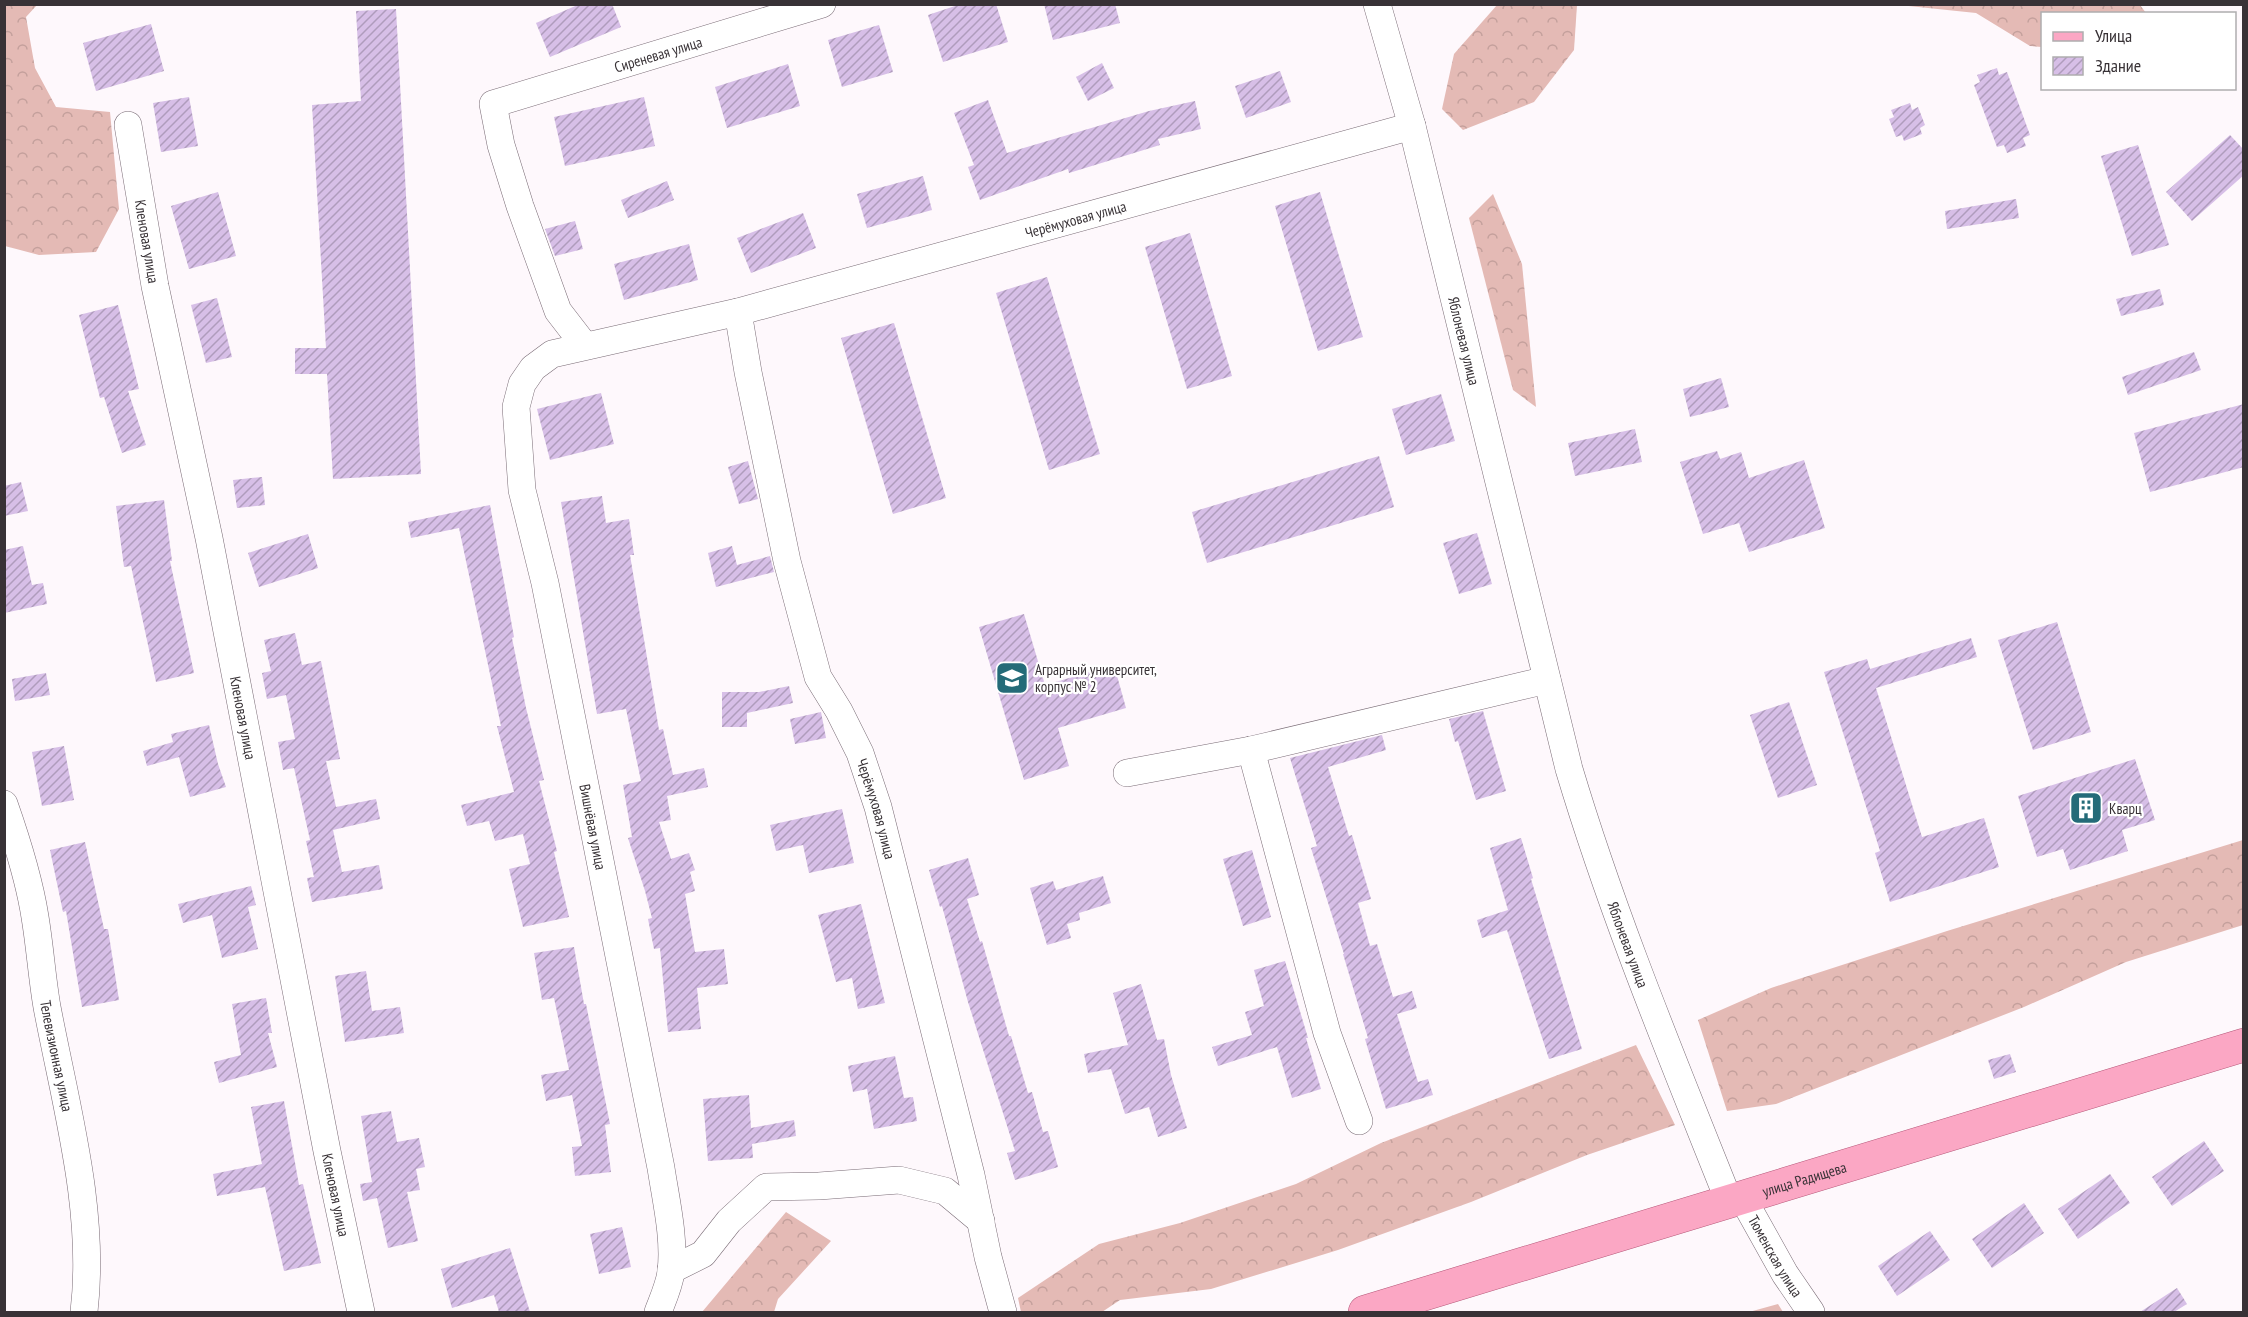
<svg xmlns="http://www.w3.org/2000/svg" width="2248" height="1317" font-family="'PT Sans Narrow',sans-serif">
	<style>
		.forest { fill: url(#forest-crowns) }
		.building { fill: url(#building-hatch) }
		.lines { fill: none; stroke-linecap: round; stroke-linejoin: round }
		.minor-casing { stroke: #7a6c76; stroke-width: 28 }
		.major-casing { stroke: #b55879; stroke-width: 34 }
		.minor { stroke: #fff; stroke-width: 27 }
		.major { stroke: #fba7c4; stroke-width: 33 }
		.labels { text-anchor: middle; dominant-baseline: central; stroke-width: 4.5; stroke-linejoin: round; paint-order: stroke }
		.street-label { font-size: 15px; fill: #383236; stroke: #fff }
		.poi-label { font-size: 15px; fill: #383236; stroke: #fff; text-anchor: start }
	</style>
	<defs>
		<pattern id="forest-crowns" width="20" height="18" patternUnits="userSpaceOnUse" patternTransform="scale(1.5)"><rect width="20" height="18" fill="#e4bab5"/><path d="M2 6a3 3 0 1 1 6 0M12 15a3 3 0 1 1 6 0" fill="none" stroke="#c4a09c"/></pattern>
		<pattern id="building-hatch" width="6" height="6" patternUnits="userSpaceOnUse" patternTransform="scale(1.5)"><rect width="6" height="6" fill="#d7bfe7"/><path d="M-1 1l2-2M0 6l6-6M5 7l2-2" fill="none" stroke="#af9cbc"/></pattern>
	</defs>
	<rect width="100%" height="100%" fill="#fef8fc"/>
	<!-- forest -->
	<g class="forest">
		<polygon points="4,5 37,5 26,17 35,68 56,107 110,112 119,209 96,252 39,255 5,246"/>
		<polygon points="1497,5 1577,5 1574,50 1534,102 1463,130 1442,109 1454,54"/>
		<polygon points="2140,5 2146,13 2042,14 2042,47 2030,46 1976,13 1899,5"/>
		<polygon points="1493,194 1522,264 1536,407 1513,390 1469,218"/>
		<polygon points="2243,840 2243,925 2126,962 2024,1007 1776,1104 1727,1111 1698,1020 1771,988 1947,931"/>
		<polygon points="1636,1045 1675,1125 1587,1155 1471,1202 1338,1250 1211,1289 1120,1300 1102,1312 1021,1312 1018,1298 1099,1244 1180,1223 1296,1184 1381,1143"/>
		<polygon points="786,1212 831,1241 778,1299 774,1312 702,1312"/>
		<polygon points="1778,1304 1783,1312 1749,1312"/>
	</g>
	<!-- building -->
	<g class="building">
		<polygon points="580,4 612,4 621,27 550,57 536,23"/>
		<polygon points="961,4 996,4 1008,42 943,62 928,15"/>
		<polygon points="1044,4 1115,4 1120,23 1053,40"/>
		<polygon points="396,9 421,474 333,479 327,374 295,374 295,348 326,348 312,105 361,101 356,11"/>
		<polygon points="151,24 164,71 96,91 83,43"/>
		<polygon points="879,25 893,72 842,87 828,40"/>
		<polygon points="1102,63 1114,88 1088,101 1076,77"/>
		<polygon points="788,64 800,106 727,128 715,87"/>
		<polygon points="1997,68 1999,75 2007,72 2030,135 2023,138 2026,146 2007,153 2004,145 1997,147 1974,85 1980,82 1977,75"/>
		<polygon points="1280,71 1291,102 1246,118 1235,86"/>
		<polygon points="189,97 198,146 161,152 153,103"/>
		<polygon points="644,97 655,146 565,166 554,117"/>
		<polygon points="988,100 1007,153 1149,111 1195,101 1201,129 1158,139 1160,145 1069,173 1068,169 980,200 968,167 974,165 954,113"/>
		<polygon points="1910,103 1912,110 1918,107 1925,125 1920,128 1922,134 1904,141 1902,135 1896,137 1889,119 1894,117 1891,110"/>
		<polygon points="2230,135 2244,150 2244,175 2192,221 2166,192"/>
		<polygon points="2138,145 2169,245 2132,256 2101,156"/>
		<polygon points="923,176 932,210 867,228 857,194"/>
		<polygon points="667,181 674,200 628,218 621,200"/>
		<polygon points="218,192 236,256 189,269 171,206"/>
		<polygon points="1320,192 1363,337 1318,351 1275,206"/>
		<polygon points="2016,199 2019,218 1947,229 1945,211"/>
		<polygon points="803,213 816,248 751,273 737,238"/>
		<polygon points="575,221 583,249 555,256 545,229"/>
		<polygon points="1190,233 1232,376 1187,389 1145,247"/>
		<polygon points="689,244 698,280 624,300 614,264"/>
		<polygon points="1047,277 1100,454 1049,470 996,293"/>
		<polygon points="2160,289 2164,305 2121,316 2116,299"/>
		<polygon points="217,298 232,357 206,363 191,305"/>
		<polygon points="118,305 139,389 128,391 146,445 122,453 104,397 100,398 79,315"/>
		<polygon points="894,323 946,498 893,514 841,338"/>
		<polygon points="2194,352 2201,370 2128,395 2122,377"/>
		<polygon points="1721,378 1729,407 1690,417 1683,389"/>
		<polygon points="601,393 614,444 550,460 537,409"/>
		<polygon points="1441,394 1455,441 1406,455 1392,409"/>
		<polygon points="2244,404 2244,467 2150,492 2134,433"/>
		<polygon points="1635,429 1642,462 1575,476 1568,443"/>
		<polygon points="1717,451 1720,459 1741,452 1749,478 1804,460 1825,528 1749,552 1739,523 1703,534 1680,462"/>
		<polygon points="1379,456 1394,507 1207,563 1192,512"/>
		<polygon points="748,461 758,499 739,504 728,467"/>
		<polygon points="262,477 265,505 237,508 233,480"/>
		<polygon points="21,482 28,511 4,516 4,486"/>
		<polygon points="602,496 606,523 629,519 634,555 630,555 659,730 663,729 673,775 704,768 708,787 667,796 671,820 659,822 671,859 689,853 695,870 690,872 695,891 685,894 695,952 724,949 728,984 697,988 701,1029 668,1032 660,948 654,949 648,919 652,918 645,891 628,838 632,837 623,785 641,781 626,709 597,714 561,502"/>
		<polygon points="164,500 172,561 170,561 194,673 156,682 131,566 124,567 116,506"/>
		<polygon points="490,505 514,637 512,638 526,708 544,780 539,781 557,851 554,852 569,917 523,927 509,869 530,864 523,834 495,841 489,821 467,826 461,805 514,792 497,726 501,726 459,528 411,538 408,522"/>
		<polygon points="1477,533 1492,584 1459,594 1443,543"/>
		<polygon points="308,534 318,568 259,587 248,553"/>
		<polygon points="23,546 32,585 43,583 47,604 4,613 4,550"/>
		<polygon points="732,546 737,565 770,556 774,572 716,587 708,553"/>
		<polygon points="1024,614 1045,685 1114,665 1126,708 1058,728 1069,766 1024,780 979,627"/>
		<polygon points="2057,622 2091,732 2033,750 1998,640"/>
		<polygon points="295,633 302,665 321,661 340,759 326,761 336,807 376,799 380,819 333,830 342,872 379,865 383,889 312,902 307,878 314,877 306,841 310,840 294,768 283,770 278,742 295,739 286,695 267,699 262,673 271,671 264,640"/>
		<polygon points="1971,638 1977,657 1876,688 1922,837 1984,818 1999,867 1890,902 1875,853 1880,851 1824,672 1867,659 1870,669"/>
		<polygon points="46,673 50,695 15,701 12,679"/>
		<polygon points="789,686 793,703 747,713 747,727 722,727 722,692 759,692"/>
		<polygon points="1789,702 1817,785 1778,798 1750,715"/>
		<polygon points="1483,711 1506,791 1476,800 1458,741 1455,742 1449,719"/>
		<polygon points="821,712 826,738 795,744 790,719"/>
		<polygon points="209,725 218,764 226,787 190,797 179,757 147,766 143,751 173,742 171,734"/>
		<polygon points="1382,735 1386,750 1328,767 1349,836 1352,835 1371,899 1358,903 1370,946 1377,944 1393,997 1412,991 1417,1008 1397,1014 1418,1082 1428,1079 1433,1095 1386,1109 1365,1039 1368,1038 1343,954 1344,954 1311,848 1317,846 1290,758"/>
		<polygon points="64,746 74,800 42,806 32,752"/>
		<polygon points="2135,759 2155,820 2122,830 2128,851 2070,870 2063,849 2037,857 2018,796"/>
		<polygon points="842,809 854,863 809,873 803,845 776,851 770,825"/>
		<polygon points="1521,838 1533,878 1531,879 1582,1049 1549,1059 1507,930 1482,938 1477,920 1508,910 1490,848"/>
		<polygon points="85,842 104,929 108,929 119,1000 82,1007 66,911 63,912 50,850"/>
		<polygon points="1252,850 1271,917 1243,926 1223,859"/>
		<polygon points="968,858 979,895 967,899 980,942 982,941 1009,1036 1011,1036 1028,1093 1032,1092 1043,1132 1048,1131 1058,1167 1015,1180 1007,1153 1015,1151 968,1002 942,906 940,907 929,870"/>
		<polygon points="1103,876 1111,903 1079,913 1080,920 1067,924 1071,938 1047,945 1030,888 1053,881 1056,890"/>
		<polygon points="251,886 256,905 248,907 258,949 222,958 212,915 183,923 178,904"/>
		<polygon points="861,904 885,1003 858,1009 852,978 836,982 818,915"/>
		<polygon points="574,947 584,1004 586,1004 610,1124 605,1125 611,1172 575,1176 572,1147 582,1146 572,1095 546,1101 541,1075 569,1070 554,998 542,1000 534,953"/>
		<polygon points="1285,961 1308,1038 1306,1038 1321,1089 1292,1098 1277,1047 1218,1066 1212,1047 1252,1035 1245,1012 1264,1006 1254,970"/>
		<polygon points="366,971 372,1011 400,1007 404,1033 345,1042 335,976"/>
		<polygon points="1141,984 1157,1040 1164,1039 1171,1075 1187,1128 1158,1137 1149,1107 1125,1114 1111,1069 1088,1073 1084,1054 1128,1045 1113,993"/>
		<polygon points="266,998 272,1033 268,1033 277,1067 219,1083 214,1062 241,1055 232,1004"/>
		<polygon points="2010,1054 2016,1072 1994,1079 1988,1060"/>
		<polygon points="895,1056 904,1098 913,1097 917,1121 874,1129 867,1089 853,1092 848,1066"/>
		<polygon points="749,1095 751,1128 794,1120 796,1136 752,1144 753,1158 708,1161 703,1099"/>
		<polygon points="284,1101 299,1185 303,1184 321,1263 284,1271 265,1187 217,1196 213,1174 262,1164 251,1107"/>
		<polygon points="391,1111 397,1142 419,1138 425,1167 416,1169 420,1190 407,1192 418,1241 388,1248 377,1198 363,1201 360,1184 372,1182 361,1116"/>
		<polygon points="2204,1141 2224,1171 2172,1206 2152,1177"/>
		<polygon points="2110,1174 2130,1203 2078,1239 2058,1209"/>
		<polygon points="2024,1203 2044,1233 1992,1268 1972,1239"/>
		<polygon points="622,1227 631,1267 599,1274 590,1234"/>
		<polygon points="1930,1231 1950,1260 1897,1296 1878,1266"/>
		<polygon points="510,1248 530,1312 499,1312 494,1295 452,1308 441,1269"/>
		<polygon points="2177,1288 2187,1304 2174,1312 2140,1312"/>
	</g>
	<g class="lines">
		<defs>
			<g id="minor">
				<path id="s1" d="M 1377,4 L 1412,126 L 1569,769 C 1613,916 1672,1058 1729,1201"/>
				<path id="s2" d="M 128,125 L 155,286 L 209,538 L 327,1151 L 361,1312"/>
				<path id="s3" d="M 738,312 L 748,372 L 787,561 L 818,677 L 839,711 L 860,753 L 878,807 L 971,1175 L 988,1257 L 1003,1312"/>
				<path id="s4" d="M 585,346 L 558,311 L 520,206 L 501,145 L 493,104 L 822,4"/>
				<polyline points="1251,750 1327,1033 1359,1121"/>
				<polyline points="1127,773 1251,750 1547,680"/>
				<path id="s5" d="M 4,804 C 17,841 29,878 35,917 C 40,947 42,978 47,1007 C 66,1107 96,1211 84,1312"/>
				<path id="s6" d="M 1742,1197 L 1785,1274 L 1811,1312"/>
				<polyline points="671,1270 703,1254 729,1221 766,1187 819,1186 899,1180 945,1191 981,1221"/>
				<path id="s7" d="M 658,1312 C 663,1299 669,1286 671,1272 C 675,1238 666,1201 661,1168 L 545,583 L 522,490 L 516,407 L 522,384 L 533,368 L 552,354 L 738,312 L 1412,126"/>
			</g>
			<g id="major">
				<path id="s8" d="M 1365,1312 L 2244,1045"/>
			</g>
		</defs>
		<!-- minor casing -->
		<use href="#minor" class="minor-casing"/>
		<!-- major casing -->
		<use href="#major" class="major-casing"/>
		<!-- minor -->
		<use href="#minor" class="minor"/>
		<!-- major -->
		<use href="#major" class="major"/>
	</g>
	<!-- icons -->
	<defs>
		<symbol id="university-square" viewBox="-11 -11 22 22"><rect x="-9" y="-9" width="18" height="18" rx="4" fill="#246b78" stroke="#fff"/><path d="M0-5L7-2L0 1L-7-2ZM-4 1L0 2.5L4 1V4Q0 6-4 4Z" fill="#fff"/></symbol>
		<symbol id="building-square" viewBox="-11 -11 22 22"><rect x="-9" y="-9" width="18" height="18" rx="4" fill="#246b78" stroke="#fff"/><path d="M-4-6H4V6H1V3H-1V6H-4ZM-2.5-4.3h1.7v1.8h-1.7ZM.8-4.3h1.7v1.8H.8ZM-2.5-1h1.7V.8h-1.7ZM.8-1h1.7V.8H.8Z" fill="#fff"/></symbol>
	</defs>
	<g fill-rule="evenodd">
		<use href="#university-square" x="993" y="659" width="38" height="38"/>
		<use href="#building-square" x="2067" y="789" width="38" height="38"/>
	</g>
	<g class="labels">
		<!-- street labels -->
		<g class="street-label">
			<text stroke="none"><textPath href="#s4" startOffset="434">Сиреневая улица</textPath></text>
			<text stroke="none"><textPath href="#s7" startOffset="1530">Черёмуховая улица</textPath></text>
			<text stroke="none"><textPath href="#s2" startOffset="118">Кленовая улица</textPath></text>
			<text stroke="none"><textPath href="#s1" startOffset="348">Яблоневая улица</textPath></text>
			<text stroke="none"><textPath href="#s2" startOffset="604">Кленовая улица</textPath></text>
			<text stroke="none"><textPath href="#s3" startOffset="519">Черёмуховая улица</textPath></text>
			<text transform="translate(593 827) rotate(79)">Вишнёвая улица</text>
			<text stroke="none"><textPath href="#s1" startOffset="974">Яблоневая улица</textPath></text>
			<text stroke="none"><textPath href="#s5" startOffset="258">Телевизионная улица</textPath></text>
			<text stroke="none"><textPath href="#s8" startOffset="459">улица Радищева</textPath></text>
			<text stroke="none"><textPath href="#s2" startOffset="1090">Кленовая улица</textPath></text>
			<text stroke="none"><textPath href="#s6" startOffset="68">Тюменская улица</textPath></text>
		</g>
		<!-- poi labels -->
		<g class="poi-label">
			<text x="1035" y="669">Аграрный университет,<tspan x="1035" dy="17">корпус № 2</tspan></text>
			<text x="2109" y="808">Кварц</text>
		</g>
	</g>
	<!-- border -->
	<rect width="2248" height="1317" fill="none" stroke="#383236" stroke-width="12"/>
	<!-- legend -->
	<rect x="2041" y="12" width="195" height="78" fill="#ffffff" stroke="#afadaf" stroke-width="1.5"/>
	<rect x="2053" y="32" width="30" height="9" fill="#fba7c4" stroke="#afadaf" stroke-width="1.5"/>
	<text x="2095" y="42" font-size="18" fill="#383236">Улица</text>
	<rect x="2053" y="57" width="30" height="18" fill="url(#building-hatch)" stroke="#afadaf" stroke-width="1.5"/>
	<text x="2095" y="72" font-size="18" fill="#383236">Здание</text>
</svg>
